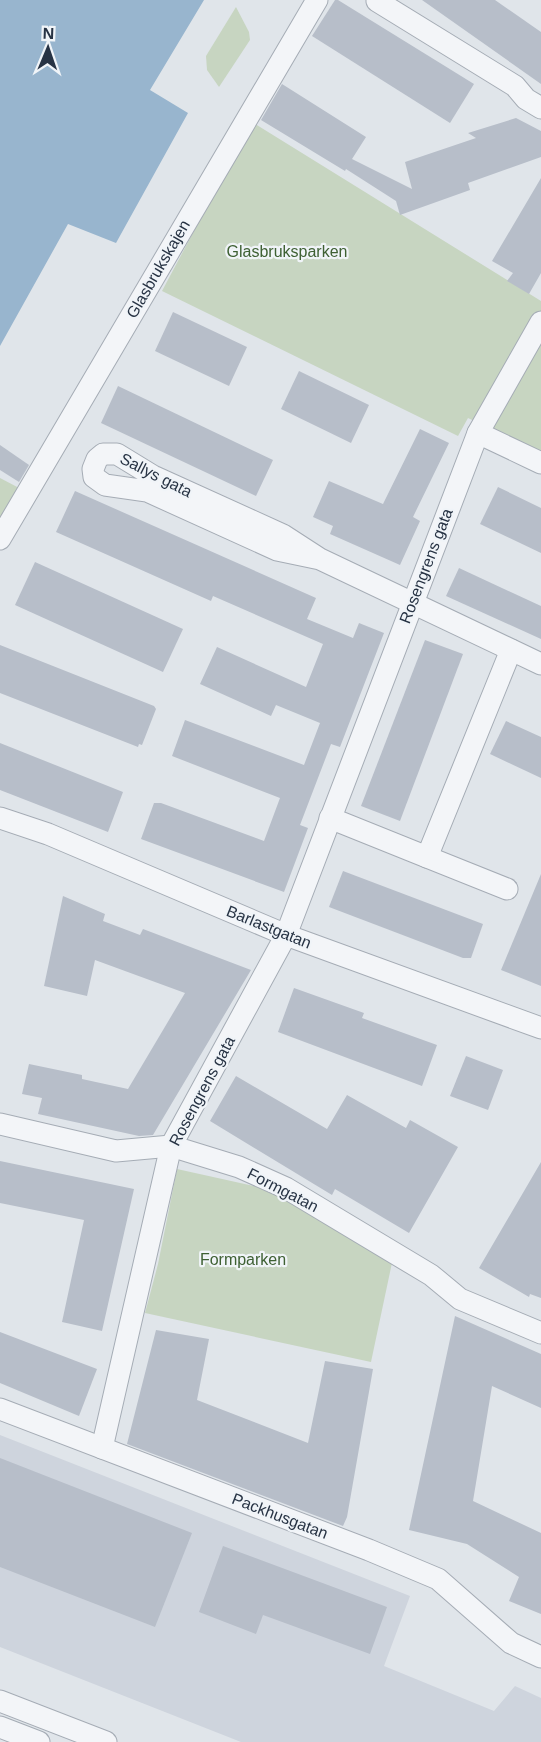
<svg xmlns="http://www.w3.org/2000/svg" width="541" height="1742" font-family="Helvetica,sans-serif">
	<style>
		.built { fill: #ced4dd }
		.green { fill: #c7d5c1 }
		.water { fill: #98b5ce }
		.building { fill: #b7bec9 }
		.lines { fill: none; stroke-linecap: round; stroke-linejoin: round }
		.minor-casing { stroke: #a5acb5; stroke-width: 23 }
		.minor { stroke: #f3f5f8; stroke-width: 21 }
		.labels { text-anchor: middle; dominant-baseline: central; stroke-width: 4.5; stroke-linejoin: round; paint-order: stroke }
		.park-label { font-size: 16px; fill: #3e6033; stroke: #f0f4f8 }
		.street-label { font-size: 16px; fill: #273344; stroke: #f0f4f8 }
	</style>
	<rect width="100%" height="100%" fill="#e0e5ea"/>
	<!-- built -->
	<polygon class="built" points="0,1435 410,1596 384,1666 494,1711 515,1686 541,1698 541,1742 241,1742 0,1647"/>
	<!-- green -->
	<g class="green">
		<polygon points="236,7 249,32 250,40 219,87 207,70 206,56"/>
		<polygon points="252,122 541,301 541,453 468,418 458,436 162,291"/>
		<polygon points="0,478 21,489 0,525"/>
		<polygon points="177,1169 276,1191 393,1258 371,1362 145,1313 158,1264"/>
	</g>
	<!-- water -->
	<polygon class="water" points="0,0 204,0 150,90 188,113 116,243 68,224 0,346"/>
	<!-- building -->
	<g class="building">
		<polygon points="335,0 338,0 474,84 450,123 312,36"/>
		<polygon points="422,0 495,0 541,32 541,84"/>
		<polygon points="282,84 366,137 352,159 412,189 405,162 476,138 468,133 516,118 541,131 541,157 468,183 470,190 400,215 396,201 346,169 345,171 261,120"/>
		<polygon points="541,178 541,273 529,294 507,281 513,273 492,261"/>
		<polygon points="173,312 247,347 229,386 155,351"/>
		<polygon points="299,371 369,405 351,443 281,409"/>
		<polygon points="118,386 273,460 256,496 101,423"/>
		<polygon points="420,429 449,443 413,517 420,521 400,565 330,534 333,526 313,517 329,481 383,504"/>
		<polygon points="0,445 29,465 19,482 0,470"/>
		<polygon points="498,487 541,508 541,553 480,524"/>
		<polygon points="75,491 316,598 307,619 353,638 359,623 384,633 340,747 331,744 300,825 308,828 284,892 141,839 154,803 161,803 264,841 280,798 172,756 185,720 304,765 320,723 276,705 271,716 200,684 217,647 306,687 323,644 213,596 211,601 56,532"/>
		<polygon points="35,562 183,629 163,672 15,605"/>
		<polygon points="459,568 541,606 541,639 446,596"/>
		<polygon points="425,640 463,654 400,821 361,806"/>
		<polygon points="0,645 154,706 156,709 142,745 139,744 138,747 0,693"/>
		<polygon points="506,721 541,737 541,778 490,754"/>
		<polygon points="0,743 123,792 108,832 0,790"/>
		<polygon points="343,871 483,924 471,958 463,958 329,907"/>
		<polygon points="541,874 541,986 501,970"/>
		<polygon points="63,896 105,914 103,921 140,935 143,929 251,970 153,1135 139,1136 38,1114 42,1098 22,1094 29,1064 82,1075 82,1079 128,1089 185,993 95,960 87,996 44,986"/>
		<polygon points="294,988 364,1013 362,1018 437,1045 422,1086 278,1032"/>
		<polygon points="466,1056 503,1070 488,1110 450,1096"/>
		<polygon points="236,1076 327,1129 347,1095 406,1128 410,1120 458,1147 409,1233 335,1189 332,1195 210,1121"/>
		<polygon points="0,1161 134,1189 102,1331 62,1322 84,1220 0,1203"/>
		<polygon points="541,1162 541,1298 530,1294 529,1297 479,1268"/>
		<polygon points="455,1316 541,1354 541,1408 492,1386 473,1501 541,1533 541,1614 509,1601 519,1577 467,1544 409,1530"/>
		<polygon points="156,1330 209,1339 197,1400 308,1443 325,1361 373,1369 347,1517 343,1526 127,1444"/>
		<polygon points="0,1332 97,1369 79,1416 0,1383"/>
		<polygon points="0,1458 192,1533 155,1627 0,1567"/>
		<polygon points="223,1546 387,1607 370,1654 263,1615 256,1634 199,1612"/>
	</g>
	<g class="lines">
		<defs>
			<g id="minor">
				<polyline points="377,1 515,86 526,99 541,108"/>
				<polyline points="478,433 541,463"/>
				<polyline points="0,539 317,0"/>
				<polyline points="320,559 277,550 147,491 105,485 94,477 93,469 97,459 103,454 117,454 153,476 283,535 320,559 541,664"/>
				<polyline points="0,818 48,834 286,935 541,1028"/>
				<polyline points="330,818 427,857 511,650"/>
				<polyline points="427,857 507,889"/>
				<polyline points="0,1124 116,1151 171,1146 239,1167 286,1188 431,1275 460,1299 541,1333"/>
				<polyline points="0,1409 369,1550 438,1579 511,1643 541,1657"/>
				<polyline points="102,1448 171,1146 286,935 478,433 541,322"/>
				<polyline points="0,1701 106,1742"/>
				<polyline points="0,1727 39,1742"/>
			</g>
		</defs>
		<!-- minor casing -->
		<use href="#minor" class="minor-casing"/>
		<!-- minor -->
		<use href="#minor" class="minor"/>
	</g>
	<g class="labels">
		<!-- park labels -->
		<g class="park-label">
			<text x="287" y="251">Glasbruksparken</text>
			<text x="243" y="1259">Formparken</text>
		</g>
		<!-- street labels -->
		<g class="street-label">
			<text transform="translate(158 269) rotate(-60)">Glasbrukskajen</text>
			<text transform="translate(156 475) rotate(27)">Sallys gata</text>
			<text transform="translate(426 566) rotate(-69)">Rosengrens gata</text>
			<text transform="translate(269 927) rotate(22)">Barlastgatan</text>
			<text transform="translate(202 1091) rotate(-62)">Rosengrens gata</text>
			<text transform="translate(283 1190) rotate(27)">Formgatan</text>
			<text transform="translate(280 1516) rotate(21)">Packhusgatan</text>
		</g>
	</g>
	<!-- north arrow -->
	<g transform="translate(48 48) rotate(2)" stroke="#f0f4f8" stroke-width="4.5" paint-order="stroke">
	<path d="M0-4.5L10 22L0 15L-10 22Z" fill="#273344"/>
	<text y="-9" font-size="16" font-weight="bold" text-anchor="middle" fill="#273344">N</text>
	</g>
</svg>
